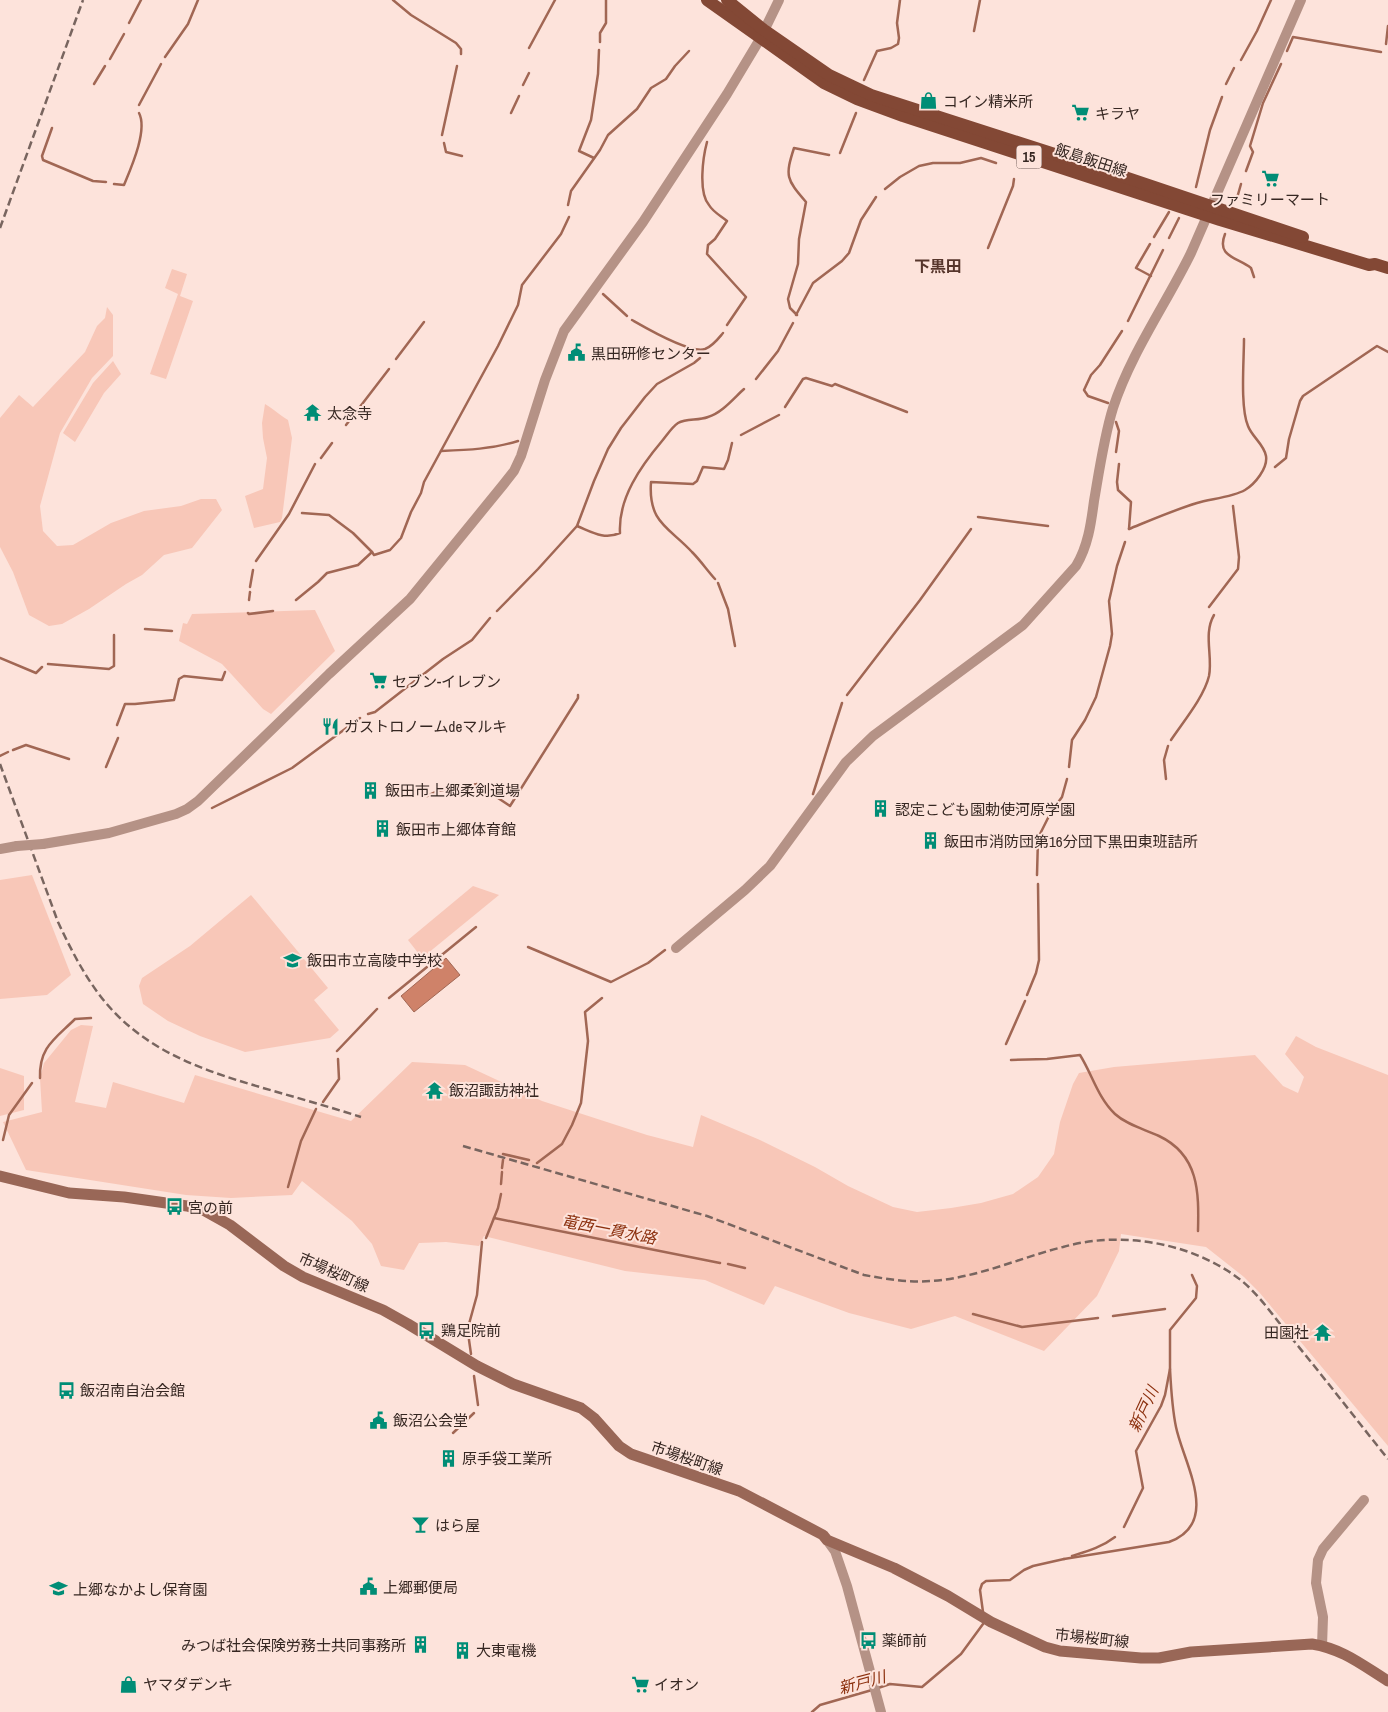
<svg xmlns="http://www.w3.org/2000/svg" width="1388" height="1712" font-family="'Archivo Narrow','Noto Sans JP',sans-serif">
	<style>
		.green { fill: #f8c7b8 }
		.water { fill: #cf8269; stroke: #a16754 }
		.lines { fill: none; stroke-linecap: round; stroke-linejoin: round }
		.stream { stroke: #a16754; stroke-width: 2.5 }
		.tertiary { stroke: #b59286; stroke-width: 10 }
		.secondary { stroke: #996757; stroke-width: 11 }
		.primary { stroke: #834835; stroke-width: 12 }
		.rail { stroke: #78655f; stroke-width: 2.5; stroke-dasharray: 8 4; stroke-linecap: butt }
		.tertiary-bridge { stroke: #b59286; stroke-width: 10 }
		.labels { text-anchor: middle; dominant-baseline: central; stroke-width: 4; stroke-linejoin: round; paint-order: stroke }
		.shield { fill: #fde3db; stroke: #725f5a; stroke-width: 1 }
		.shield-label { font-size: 14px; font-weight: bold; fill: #362722 }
		.poi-label { font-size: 15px; fill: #362722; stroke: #fde3db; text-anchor: start }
		.street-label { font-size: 15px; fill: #362722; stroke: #fde3db }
		.neighbourhood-label { font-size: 16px; font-weight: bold; fill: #57362c; stroke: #fde3db }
		.water-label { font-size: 16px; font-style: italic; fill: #8c300e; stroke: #fde3db }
	</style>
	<rect width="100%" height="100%" fill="#fde3db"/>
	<!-- green -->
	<g class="green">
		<polygon points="172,269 187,274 180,296 193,301 166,379 150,374 178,294 165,288"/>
		<polygon points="107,307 113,315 113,356 92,378 60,433 40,506 43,531 57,546 73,545 111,523 144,511 181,506 201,499 216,499 222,510 192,548 164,555 142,575 126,584 89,609 62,624 49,626 29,615 13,572 0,547 0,418 19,395 33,407 85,352 97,326 105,318"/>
		<polygon points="113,361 121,374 104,393 75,442 63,433 93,383"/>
		<path d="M 265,404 C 274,409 279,415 288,420 L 292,438 L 282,518 L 280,522 L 254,528 L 245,496 L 263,489 L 267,458 L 263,438 L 262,423 Z"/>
		<polygon points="315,610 335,651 271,714 263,709 222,664 179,641 183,623 187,624 192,614"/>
		<polygon points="32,875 71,975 47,995 0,999 0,880"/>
		<polygon points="473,886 499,895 422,958 408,940"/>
		<polygon points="251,895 328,988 314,1000 339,1030 330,1038 245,1052 200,1036 168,1021 143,1004 139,986 142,978 190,946"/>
		<polygon points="81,1025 93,1026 75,1102 106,1108 113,1082 184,1103 195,1075 351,1121 412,1062 465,1065 542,1101 647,1135 693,1147 701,1115 760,1140 815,1167 848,1186 893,1207 917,1212 951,1208 981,1203 1013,1194 1038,1177 1054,1154 1060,1122 1073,1084 1079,1073 1114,1067 1255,1055 1283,1086 1298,1093 1304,1077 1285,1054 1296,1036 1316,1047 1388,1075 1388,1446 1259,1292 1244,1277 1206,1247 1121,1234 1119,1251 1097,1296 1044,1351 955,1316 911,1329 849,1313 775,1286 764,1305 705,1280 625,1271 484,1236 479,1246 446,1242 419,1243 404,1270 381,1266 372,1244 352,1221 302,1181 292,1195 231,1198 186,1195 26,1170 3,1122 42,1112 40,1078 44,1063 71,1030"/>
		<polygon points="0,1068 24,1076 24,1110 0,1116"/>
	</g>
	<!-- water -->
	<polygon class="water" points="446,958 460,975 414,1012 401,996"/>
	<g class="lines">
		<!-- stream -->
		<g class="stream">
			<polyline points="393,0 411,15 456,43 461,49 461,54"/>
			<polyline points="129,23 141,0"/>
			<polyline points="974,31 980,0"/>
			<polyline points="600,42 600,33 606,23 606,0"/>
			<polyline points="1386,44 1388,26"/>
			<polyline points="529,48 555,0"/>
			<polyline points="1287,51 1293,37 1381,52"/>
			<polyline points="165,57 188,24 198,0"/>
			<polyline points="110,59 124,34"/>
			<polyline points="1241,60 1257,31 1271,0"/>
			<polyline points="864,80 877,51 891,48 898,44 899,38 897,23 900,0"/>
			<polyline points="94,84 105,66"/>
			<polyline points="1226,84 1234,68"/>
			<polyline points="523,85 529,73"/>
			<polyline points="139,105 161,64"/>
			<polyline points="511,113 519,96"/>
			<polyline points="52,128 42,156 43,160 93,181 106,182"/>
			<polyline points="442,135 457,66"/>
			<path d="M 707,142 C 703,157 698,192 709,205 C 713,212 721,216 727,221 L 715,239 L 708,245 L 707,254 L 746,297 L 727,325"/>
			<polyline points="444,143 446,152 462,156"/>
			<polyline points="840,153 856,113"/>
			<polyline points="594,158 579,151 591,120 598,74 599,50"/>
			<polyline points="1246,171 1253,152 1250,146 1263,103 1281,64"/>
			<path d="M 114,184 L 124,185 C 131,168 148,130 139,113"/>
			<polyline points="1196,187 1210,130 1222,97"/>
			<polyline points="885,189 900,177 919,166 933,163 960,163 981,158 996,163"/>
			<polyline points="1237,198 1241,184"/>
			<polyline points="568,205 571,191 600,150 608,135 637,109 651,88 666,79 675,66 689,51"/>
			<path d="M 1225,234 C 1216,257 1237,257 1251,268 L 1254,277"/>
			<polyline points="1154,237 1169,212"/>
			<polyline points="1169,238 1179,218"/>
			<polyline points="1150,244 1136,268 1151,276"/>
			<polyline points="988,248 1013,186 1014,179"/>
			<polyline points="603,294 627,316"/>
			<polyline points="796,315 813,283 842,261 849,253 861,220 876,197"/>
			<path d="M 797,315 L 790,308 L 788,299 L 798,264 L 799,239 L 806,202 C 786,179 785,176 794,148 L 829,155"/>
			<path d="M 632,320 C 646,328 690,354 705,349 C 713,346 718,339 723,333"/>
			<polyline points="1128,321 1163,250"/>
			<polyline points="396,359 424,322"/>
			<polyline points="756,379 778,351 793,323"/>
			<polyline points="1108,403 1088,396 1084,390 1091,375 1100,365 1122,331"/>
			<polyline points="785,407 803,379 806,378 832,386 835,384 907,412"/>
			<polyline points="1116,422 1119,431 1116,452"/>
			<polyline points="346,425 389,369"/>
			<polyline points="741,435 779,415"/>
			<path d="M 441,451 C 467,450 493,449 518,441"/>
			<polyline points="321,458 332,443"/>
			<polyline points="1119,464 1117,482 1118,490 1131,502 1129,529"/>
			<polyline points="1275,467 1286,458 1289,439 1300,401 1303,396 1377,346 1388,352"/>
			<polyline points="302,513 329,515 353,533 372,552"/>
			<polyline points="978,517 1048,526"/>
			<path d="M 577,526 C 592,532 604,540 620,533 C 618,498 641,466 662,441 C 667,435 672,427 678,423 C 687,418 698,421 708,417 C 722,413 734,398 744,389"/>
			<path d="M 1129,529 C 1151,520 1174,510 1197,503 C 1211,499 1233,497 1245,490 C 1255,484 1268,468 1266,456 C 1264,444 1252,437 1248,426 C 1240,407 1244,361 1244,339"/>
			<polyline points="256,561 289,514 315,464"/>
			<path d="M 715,579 C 707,570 700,560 692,552 C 669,527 648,523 651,482 L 693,484 L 697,481 L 703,467 L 724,469 L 728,460 L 732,443"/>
			<polyline points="718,583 728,609 735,646"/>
			<polyline points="250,587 253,570"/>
			<polyline points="249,600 250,592"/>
			<polyline points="296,600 318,582 327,573 358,565 372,552 374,555 390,550 401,538 411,512 421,493 424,482 498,346 518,305 522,285 561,234 569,217"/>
			<polyline points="1209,607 1238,569 1239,557 1233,506"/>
			<polyline points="497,611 538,569 577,526 594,481 608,449 621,428 645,397 657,384 694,363 700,358"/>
			<polyline points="248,613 249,614 273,611"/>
			<polyline points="145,629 172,631"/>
			<polyline points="0,658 36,673 42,667"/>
			<polyline points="48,664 109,669 114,666 114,635"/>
			<polyline points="847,695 920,600 971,529"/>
			<polyline points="368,714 375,712 443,659 472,640 490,618"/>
			<polyline points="117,725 125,704 135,704 174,700 179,679 184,676 222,680 225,672"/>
			<path d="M 1171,740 C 1183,722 1204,697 1209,676 C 1213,656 1203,634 1214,615"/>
			<polyline points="13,750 26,745 69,759"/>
			<polyline points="0,756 8,752"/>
			<polyline points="106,767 118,738"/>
			<polyline points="1069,767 1072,740 1085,720 1096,697 1110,646 1112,634 1109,601 1117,566 1125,542"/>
			<polyline points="1166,779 1164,760 1168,746"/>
			<polyline points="813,794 842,703"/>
			<polyline points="427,796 438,791 477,784 510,806 578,698 578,695"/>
			<polyline points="212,808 292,768 360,718"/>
			<polyline points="1037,875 1038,838 1051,812 1062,797 1067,779"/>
			<polyline points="528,947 611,982 648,963 665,950"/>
			<polyline points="1027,995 1036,973 1039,960 1038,884"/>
			<polyline points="389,998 476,927"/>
			<polyline points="1006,1044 1025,1001"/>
			<polyline points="337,1051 377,1009"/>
			<path d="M 1011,1060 L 1047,1059 L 1080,1055 C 1092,1074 1098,1098 1115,1114 C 1127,1125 1144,1129 1159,1136 C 1199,1155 1199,1192 1198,1231"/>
			<path d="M 40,1078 C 39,1047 55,1039 75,1019 L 91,1018"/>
			<polyline points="323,1102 339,1079 338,1059"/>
			<polyline points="3,1140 9,1115 32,1083"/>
			<polyline points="503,1154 529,1160"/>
			<polyline points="537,1163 562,1144 572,1125 581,1103 588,1041 585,1012 602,998"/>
			<polyline points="502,1168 503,1160"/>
			<polyline points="501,1184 502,1172"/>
			<polyline points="288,1187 301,1141 316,1109"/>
			<polyline points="494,1218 720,1263"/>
			<polyline points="486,1238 498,1208 501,1194"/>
			<polyline points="728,1264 745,1268"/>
			<polyline points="973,1314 1022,1327 1098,1318"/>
			<polyline points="1113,1316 1165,1309"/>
			<polyline points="471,1354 469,1340 469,1324 477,1295 482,1242"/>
			<polyline points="474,1376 478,1405"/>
			<polyline points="453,1433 474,1413"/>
			<polyline points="1124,1527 1143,1488 1136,1451 1161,1406 1165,1395 1170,1369 1170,1330 1196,1298 1197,1286 1192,1275"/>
			<path d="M 1072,1556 C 1088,1551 1102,1547 1115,1537"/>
			<path d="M 1064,1559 L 1169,1542 C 1222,1523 1183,1462 1176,1427 C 1172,1408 1171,1388 1170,1369"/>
			<polyline points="983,1612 980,1590 982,1584 986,1581 1010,1580 1024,1570 1033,1566 1064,1559"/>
			<polyline points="878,1688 890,1684 922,1687 961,1654 983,1624"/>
			<polyline points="812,1712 820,1705 872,1690"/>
		</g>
		<!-- tertiary -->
		<g class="tertiary">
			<polyline points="43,844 109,833 176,814 187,809 198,801 329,674 410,599 503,485 514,471 521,456 545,380 564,331 643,222 727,94 760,39 779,0"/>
			<polyline points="0,849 17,846"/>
			<path d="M 676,948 L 745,890 L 770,866 L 846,762 L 873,736 L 1023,625 L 1076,566 C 1088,546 1091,524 1094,501 C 1099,472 1104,437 1113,408 C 1131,353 1166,304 1191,253 L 1301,0"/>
			<polyline points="827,1540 835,1551 847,1586 881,1712"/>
			<polyline points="1322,1646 1323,1617 1316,1583 1318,1560 1323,1549 1364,1500"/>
		</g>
		<!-- secondary -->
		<path class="secondary" d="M 0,1176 L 69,1193 L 124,1197 L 187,1206 L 205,1211 L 230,1225 L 284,1266 L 303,1277 L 383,1310 L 408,1324 L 477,1366 L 513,1384 L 581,1408 L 594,1418 L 619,1446 L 631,1454 L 739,1491 L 823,1535 L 827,1540 L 894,1568 L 948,1596 L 991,1622 L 1045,1647 L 1060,1651 L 1141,1658 L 1159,1658 L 1191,1652 L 1312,1644 C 1343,1649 1362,1665 1388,1681"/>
		<!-- primary -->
		<g class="primary">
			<polyline points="707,0 824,83 857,99 903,116 1220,220 1369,265 1375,264 1388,268"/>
			<polyline points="727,0 764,30 829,75 871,95 1095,167 1303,237"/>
		</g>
		<!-- rail -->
		<g class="rail">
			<polyline points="0,228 83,0"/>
			<path d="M 0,764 L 58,922 C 73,954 90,987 114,1012 C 158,1058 218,1075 277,1092 C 305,1100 333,1108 361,1117"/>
			<path d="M 463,1146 L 707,1216 L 864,1275 C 886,1279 909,1283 931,1281 C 977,1278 1019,1258 1063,1247 C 1122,1230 1194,1243 1242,1281 C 1260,1296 1274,1317 1289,1335 C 1323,1376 1355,1418 1388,1459"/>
		</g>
		<!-- tertiary-bridge -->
		<polyline class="tertiary-bridge" points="17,846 43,844"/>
	</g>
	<!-- icons -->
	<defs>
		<symbol id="shop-bare" viewBox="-9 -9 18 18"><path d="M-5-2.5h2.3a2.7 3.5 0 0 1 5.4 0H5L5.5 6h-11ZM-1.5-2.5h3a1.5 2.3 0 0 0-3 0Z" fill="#008d76" stroke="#fde3db" stroke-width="2.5" paint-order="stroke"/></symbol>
		<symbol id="supermarket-bare" viewBox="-9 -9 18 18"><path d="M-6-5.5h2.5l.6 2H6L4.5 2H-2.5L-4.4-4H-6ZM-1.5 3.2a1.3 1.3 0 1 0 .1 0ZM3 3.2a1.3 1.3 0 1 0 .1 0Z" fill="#008d76" stroke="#fde3db" stroke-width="2.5" paint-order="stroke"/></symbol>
		<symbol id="civic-bare" viewBox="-9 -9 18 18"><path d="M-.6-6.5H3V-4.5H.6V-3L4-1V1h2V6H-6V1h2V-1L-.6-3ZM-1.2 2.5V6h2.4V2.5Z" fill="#008d76" stroke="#fde3db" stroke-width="2.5" paint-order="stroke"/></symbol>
		<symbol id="temple-bare" viewBox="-9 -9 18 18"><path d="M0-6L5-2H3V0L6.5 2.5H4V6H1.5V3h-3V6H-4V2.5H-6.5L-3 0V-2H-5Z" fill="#008d76" stroke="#fde3db" stroke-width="2.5" paint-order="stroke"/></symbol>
		<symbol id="restaurant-bare" viewBox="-9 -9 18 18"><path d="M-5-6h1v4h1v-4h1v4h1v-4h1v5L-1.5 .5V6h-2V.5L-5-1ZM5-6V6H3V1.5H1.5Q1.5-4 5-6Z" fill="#008d76" stroke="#fde3db" stroke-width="2.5" paint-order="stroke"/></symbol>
		<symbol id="building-bare" viewBox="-9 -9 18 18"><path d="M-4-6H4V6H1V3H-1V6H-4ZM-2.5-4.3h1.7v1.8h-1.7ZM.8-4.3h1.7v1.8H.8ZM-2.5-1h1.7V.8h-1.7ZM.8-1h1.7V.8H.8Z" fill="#008d76" stroke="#fde3db" stroke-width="2.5" paint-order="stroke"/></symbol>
		<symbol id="school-bare" viewBox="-9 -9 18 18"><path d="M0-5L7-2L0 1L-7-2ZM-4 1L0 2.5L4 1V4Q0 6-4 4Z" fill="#008d76" stroke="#fde3db" stroke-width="2.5" paint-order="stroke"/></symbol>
		<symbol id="bus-bare" viewBox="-9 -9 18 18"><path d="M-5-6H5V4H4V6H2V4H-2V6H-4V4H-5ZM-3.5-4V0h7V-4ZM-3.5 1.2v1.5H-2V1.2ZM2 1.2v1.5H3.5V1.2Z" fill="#008d76" stroke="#fde3db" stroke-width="2.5" paint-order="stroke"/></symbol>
		<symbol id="bar-bare" viewBox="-9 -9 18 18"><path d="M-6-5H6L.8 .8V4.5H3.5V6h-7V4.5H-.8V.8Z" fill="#008d76" stroke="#fde3db" stroke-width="2.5" paint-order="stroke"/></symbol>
	</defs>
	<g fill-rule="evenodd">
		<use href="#shop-bare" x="916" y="88" width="25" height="25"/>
		<use href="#supermarket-bare" x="1068" y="100" width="25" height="25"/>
		<use href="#supermarket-bare" x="1258" y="166" width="25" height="25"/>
		<use href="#civic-bare" x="564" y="340" width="25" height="25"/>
		<use href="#temple-bare" x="300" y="400" width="25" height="25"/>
		<use href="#supermarket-bare" x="366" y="668" width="25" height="25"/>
		<use href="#restaurant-bare" x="318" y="714" width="25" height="25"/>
		<use href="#building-bare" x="358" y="778" width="25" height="25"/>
		<use href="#building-bare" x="868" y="796" width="25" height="25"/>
		<use href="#building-bare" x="370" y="816" width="25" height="25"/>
		<use href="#building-bare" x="918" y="828" width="25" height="25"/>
		<use href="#school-bare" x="280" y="948" width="25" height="25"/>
		<use href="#temple-bare" x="422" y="1078" width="25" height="25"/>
		<use href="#bus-bare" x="162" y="1194" width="25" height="25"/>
		<use href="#bus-bare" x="414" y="1318" width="25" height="25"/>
		<use href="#temple-bare" x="1310" y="1320" width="25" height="25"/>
		<use href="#bus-bare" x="54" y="1378" width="25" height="25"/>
		<use href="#civic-bare" x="366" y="1408" width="25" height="25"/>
		<use href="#building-bare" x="436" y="1446" width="25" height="25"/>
		<use href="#bar-bare" x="408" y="1512" width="25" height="25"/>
		<use href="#civic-bare" x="356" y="1574" width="25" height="25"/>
		<use href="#school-bare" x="46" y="1576" width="25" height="25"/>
		<use href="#bus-bare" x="856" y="1628" width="25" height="25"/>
		<use href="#building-bare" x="408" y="1632" width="25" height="25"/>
		<use href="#building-bare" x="450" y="1638" width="25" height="25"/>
		<use href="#shop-bare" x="116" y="1672" width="25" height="25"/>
		<use href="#supermarket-bare" x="628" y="1672" width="25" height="25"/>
	</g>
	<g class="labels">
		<!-- shield labels -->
		<rect class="shield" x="1016.5" y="145.5" width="25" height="23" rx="4"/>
		<g class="shield-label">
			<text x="1029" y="157">15</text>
		</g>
		<!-- poi labels -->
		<g class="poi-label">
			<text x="943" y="101">コイン精米所</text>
			<text x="1095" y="113">キラヤ</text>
			<text x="1270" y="199" text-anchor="middle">ファミリーマート</text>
			<text x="591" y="353">黒田研修センター</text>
			<text x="327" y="413">太念寺</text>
			<text x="392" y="681">セブン-イレブン</text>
			<text x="344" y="726">ガストロノームdeマルキ</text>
			<text x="385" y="790">飯田市上郷柔剣道場</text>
			<text x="895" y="809">認定こども園勅使河原学園</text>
			<text x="396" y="829">飯田市上郷体育館</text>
			<text x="944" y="841">飯田市消防団第16分団下黒田東班詰所</text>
			<text x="307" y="960">飯田市立高陵中学校</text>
			<text x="449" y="1090">飯沼諏訪神社</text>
			<text x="188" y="1207">宮の前</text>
			<text x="441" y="1330">鶏足院前</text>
			<text x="1309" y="1332" text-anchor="end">田園社</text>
			<text x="80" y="1390">飯沼南自治会館</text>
			<text x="393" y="1420">飯沼公会堂</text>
			<text x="462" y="1458">原手袋工業所</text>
			<text x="435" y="1525">はら屋</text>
			<text x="383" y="1587">上郷郵便局</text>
			<text x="73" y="1589">上郷なかよし保育園</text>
			<text x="882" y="1640">薬師前</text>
			<text x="406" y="1645" text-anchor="end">みつば社会保険労務士共同事務所</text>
			<text x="476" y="1650">大東電機</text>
			<text x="143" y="1684">ヤマダデンキ</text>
			<text x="654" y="1684">イオン</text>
		</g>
		<!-- street labels -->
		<g class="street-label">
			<text transform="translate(1091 160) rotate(18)">飯島飯田線</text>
			<text transform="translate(334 1272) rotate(24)">市場桜町線</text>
			<text transform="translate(687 1458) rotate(19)">市場桜町線</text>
			<text transform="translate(1092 1638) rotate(6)">市場桜町線</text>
		</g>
		<!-- neighbourhood labels -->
		<g class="neighbourhood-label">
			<text x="938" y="266">下黒田</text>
		</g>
		<!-- water labels -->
		<g class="water-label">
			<text transform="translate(609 1229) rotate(11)">竜西一貫水路</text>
			<text transform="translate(1143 1409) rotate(-65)">新戸川</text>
			<text transform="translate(862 1682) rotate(-15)">新戸川</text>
		</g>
	</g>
</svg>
